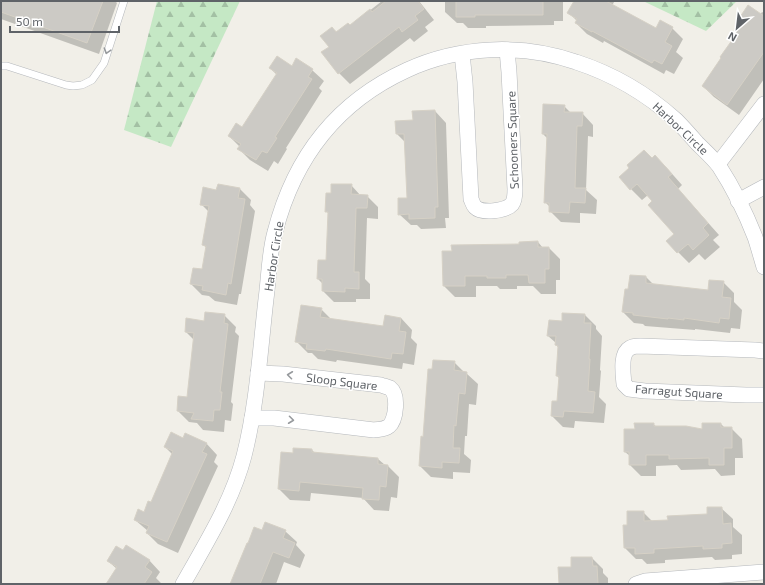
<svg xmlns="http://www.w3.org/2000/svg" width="765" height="585" font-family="'Exo 2',sans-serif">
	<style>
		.forest { fill: url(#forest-firs) }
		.shadow { fill: #0003 }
		.building { fill: #cccac5; stroke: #d6d1c6 }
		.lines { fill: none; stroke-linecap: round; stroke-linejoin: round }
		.service-casing { stroke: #b5b8bc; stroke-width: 8 }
		.minor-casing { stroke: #b5b8bc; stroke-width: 16 }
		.service { stroke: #fff; stroke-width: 7 }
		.minor { stroke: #fff; stroke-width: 15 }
		.oneway { stroke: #979a9d }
		.labels { text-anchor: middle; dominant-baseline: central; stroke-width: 3; stroke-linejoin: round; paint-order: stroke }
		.street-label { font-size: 12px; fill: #5f6368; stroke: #fff }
	</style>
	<defs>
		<pattern id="forest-firs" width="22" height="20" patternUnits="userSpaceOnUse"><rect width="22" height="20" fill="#c5e8c5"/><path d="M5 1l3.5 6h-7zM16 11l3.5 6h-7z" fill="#a3c0a4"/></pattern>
	</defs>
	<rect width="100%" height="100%" fill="#f1efe8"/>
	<!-- forest -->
	<g class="forest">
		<polygon points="157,1 240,1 171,147 124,130"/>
		<polygon points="643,1 737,1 706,31"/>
	</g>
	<!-- shadow -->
	<g class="shadow">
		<polygon points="1,1 115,1 117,3 99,54 1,19"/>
		<polygon points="382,1 419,1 434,20 425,27 428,31 414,42 410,38 350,84 339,73 330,47 332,28 337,32 350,26"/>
		<polygon points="445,1 561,1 563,2 563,21 554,21 554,25 486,26 486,28 468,28 463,23 457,23 445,12"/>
		<polygon points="575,1 612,1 614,2 612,6 656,30 672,28 683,39 676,52 683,58 674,74 666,70 664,74 604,41 603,43 587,34 576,23 577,21 569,13"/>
		<polygon points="762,12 764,13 764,79 739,115 714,97 703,86 736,36 743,24 739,20 760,15"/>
		<polygon points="296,60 312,70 324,81 319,88 322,91 286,148 287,149 278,164 274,161 268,171 250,160 239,149 240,147 229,136 243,129 277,75 270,68 292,67"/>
		<polygon points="564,106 571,113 582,113 593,125 593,137 588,136 586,190 597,200 596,214 580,213 580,223 561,222 550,211 550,207 545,202 548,139 543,134"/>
		<polygon points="435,111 446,123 449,218 445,218 446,228 421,229 417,225 411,225 399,214 408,198 406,143 397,134 414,121"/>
		<polygon points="652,159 666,167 682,185 678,189 719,235 713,240 720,247 705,260 699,254 689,263 678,252 675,234 654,201 648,195 642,200 631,189"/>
		<polygon points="351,185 361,196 367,196 378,207 378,219 367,218 365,279 370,284 370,299 356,299 356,302 334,302 323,291 323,284 318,279 327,261 329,214 326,211 332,194"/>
		<polygon points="240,189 251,200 250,205 255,211 241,294 239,294 237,305 215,301 209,296 202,295 191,284 203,270 207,248 203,245 209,212 201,204 217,191"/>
		<polygon points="538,242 543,248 549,248 560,259 560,280 556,280 556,294 541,294 533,286 517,286 517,289 500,289 497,286 476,286 476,297 455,297 444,286 520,245"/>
		<polygon points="646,277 654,285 709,291 723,282 734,293 734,302 742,310 740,329 731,328 730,333 695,329 695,330 645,326 643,324 634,323 623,312 629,290"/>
		<polygon points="321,309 331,319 384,327 401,318 412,330 411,338 417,344 414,365 403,363 402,369 337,360 336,362 318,359 312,353 308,353 296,341"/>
		<polygon points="224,315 236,327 235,332 239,336 231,402 233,404 231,421 225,420 224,432 203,430 197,423 189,422 178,411 188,398 194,340 186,332 205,322"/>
		<polygon points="585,315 596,326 596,329 602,336 600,370 601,371 599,397 606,404 604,423 575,421 574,428 563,427 552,416 558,402 560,379 557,376 559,348 556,345 556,343 548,336 563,322"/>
		<polygon points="454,362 464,372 466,373 478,384 476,405 469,404 467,436 465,436 464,454 471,460 470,473 453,472 453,479 431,477 420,466 422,437 424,438 433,370"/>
		<polygon points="653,424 657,427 703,430 721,424 725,428 731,428 742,439 743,458 735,458 735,475 721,476 715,469 681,470 677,465 656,466 656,476 641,476 630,465 630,456 625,452 636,430"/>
		<polygon points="183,439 206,443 217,455 214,462 218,466 178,553 158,544 147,533 148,531 135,520 144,513 152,504 173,455 165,447"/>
		<polygon points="312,450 315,453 378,459 385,465 388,466 399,477 397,498 391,497 389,511 374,510 363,498 311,493 310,501 290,500 279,489 294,454"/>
		<polygon points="721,508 733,519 733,527 742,535 742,554 732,555 732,559 715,560 712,557 665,560 665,563 647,564 642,559 636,559 625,548 628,526 643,512 653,522 669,521 708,515"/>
		<polygon points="263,531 285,531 297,542 296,545 305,555 300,568 284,562 276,584 231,584"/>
		<polygon points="592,558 603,569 603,573 608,578 608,584 560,584 572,567"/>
		<polygon points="149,560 160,572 156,578 162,584 107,584 117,569 108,561"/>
	</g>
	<!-- building -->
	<g class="building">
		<polygon points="1,1 103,1 87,43 1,12"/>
		<polygon points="386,1 418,1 424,9 415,16 418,20 402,32 399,27 338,74 321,52 329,47 320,36 332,27 336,32 348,23 350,25 370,9 372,12"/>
		<polygon points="456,1 543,1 543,15 475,15 475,17 456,17"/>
		<polygon points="574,1 606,1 656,28 660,20 673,27 665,42 672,46 662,64 654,60 652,63 592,31 592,32 575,23 577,19 567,13"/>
		<polygon points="748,5 764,16 764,52 727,105 702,86 721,58 720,57 735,36 734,35 742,23 738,20"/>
		<polygon points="277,56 292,66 296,58 313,69 308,77 312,79 275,137 277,138 267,153 262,151 256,160 237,149 241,144 228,136 236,123 242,127 277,73 269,68"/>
		<polygon points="543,104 565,105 564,112 583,112 582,126 577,126 575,188 586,188 585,203 570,202 569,213 549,212 549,203 544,203 547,134 542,134"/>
		<polygon points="435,110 438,207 435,207 435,218 409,219 409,214 398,215 398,198 407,198 404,134 396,134 395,121 413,120 412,111"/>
		<polygon points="644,150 652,158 655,155 672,174 668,177 708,223 703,228 709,235 693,250 688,244 677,253 666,241 674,234 648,205 652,201 637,184 630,190 619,177 629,168 627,165"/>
		<polygon points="218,184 240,188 238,198 245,199 231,284 228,283 226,295 202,290 203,286 190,284 193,268 202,269 206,246 202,245 209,206 200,205 203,187 216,190"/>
		<polygon points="331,184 352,184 351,194 368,195 367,208 356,208 354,272 359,272 359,289 345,288 345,292 322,291 322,279 317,279 318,260 326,260 328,212 325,212 326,193 331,193"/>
		<polygon points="538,241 538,247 549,247 549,269 545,269 545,283 529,283 528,275 506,275 506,278 487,278 487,276 465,276 465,286 443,286 442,251 452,251 451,245 519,244 519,242"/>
		<polygon points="630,275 646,276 646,283 708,290 709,280 724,281 722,297 731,298 729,319 720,318 719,323 684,318 684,320 668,318 668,319 633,315 633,313 622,312 625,289 628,289"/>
		<polygon points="301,305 322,308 320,317 383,326 385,315 401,318 399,331 406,332 403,354 392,353 391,359 326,349 325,351 306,349 307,344 295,342"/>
		<polygon points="205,312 225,314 224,323 228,324 220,392 222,392 220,410 214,410 213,421 191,419 194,413 177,411 178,396 187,397 194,333 185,332 186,318 204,321"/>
		<polygon points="562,313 585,314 584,323 591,323 589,359 590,359 588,391 595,392 593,413 564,411 563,417 551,416 552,401 557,401 559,376 556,376 558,346 555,345 556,336 547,336 549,320 562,321"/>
		<polygon points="433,360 455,361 454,370 467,372 465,394 459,393 456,426 454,425 453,448 460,448 459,463 442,462 442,468 419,466 421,436 423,437 428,369 432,369"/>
		<polygon points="634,423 654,423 654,426 686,426 702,429 702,423 721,423 721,427 732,427 732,448 724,448 724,465 709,465 709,458 669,459 669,455 646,455 646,465 629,465 629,452 624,452 624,429 635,429"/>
		<polygon points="171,432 183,438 185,433 207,443 202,452 207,454 167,542 146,533 149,526 134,520 138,509 144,512 148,501 151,502 173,451 164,447"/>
		<polygon points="293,448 312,449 312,452 378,458 378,464 388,465 386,487 380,486 379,500 362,499 363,488 300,482 299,491 278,489 281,452 293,453"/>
		<polygon points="707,507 722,507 723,524 731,523 732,543 722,544 722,548 703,549 703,546 654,549 654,553 635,554 635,548 624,548 623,525 627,525 627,511 644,511 644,521 668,520 667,516 707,514"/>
		<polygon points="265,522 286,530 283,538 295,543 289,558 273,552 260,584 230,584 247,543 248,543 254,527 262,530"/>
		<polygon points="126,545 150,560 145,567 152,572 144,584 106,584 117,567 107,561 116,546 123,550"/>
		<polygon points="571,557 592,557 593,566 597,566 598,584 559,584 558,567 571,567"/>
	</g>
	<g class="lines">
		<defs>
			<polyline id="service" points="1,66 7,66 66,85 73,86 82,85 92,80 104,63 124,1"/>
			<g id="minor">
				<path d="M 462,54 L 465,82 L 471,199 C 472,201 473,205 475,207 C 482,214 506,211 512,204 C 515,200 515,194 515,189 L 509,72 L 507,50"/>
				<polyline points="718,164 764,104"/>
				<polyline points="738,201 764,187"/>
				<path d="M 764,351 L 755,350 L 640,346 C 637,346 633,346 630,348 C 620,353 623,374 624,384 L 629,389 L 645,391 L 746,395 L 764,395"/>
				<path d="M 252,418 L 274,418 L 374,430 C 379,429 384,430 389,426 C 396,420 399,395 390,388 C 388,387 384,386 381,385 L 283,374 L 258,373"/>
				<path d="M 183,584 C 206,543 232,502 244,456 C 257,405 260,352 266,299 C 269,277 269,253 275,232 C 294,158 337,102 407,70 C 459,46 522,43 576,62 C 613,74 647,94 676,120 C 683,127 690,135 697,143 C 704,150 713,158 719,166 C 732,186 746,214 755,237 C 758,246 761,257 764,267"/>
				<polyline points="636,584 645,581 764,572"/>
			</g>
		</defs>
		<!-- service casing -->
		<use href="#service" class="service-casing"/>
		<!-- minor casing -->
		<use href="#minor" class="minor-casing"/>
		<!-- service -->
		<use href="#service" class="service"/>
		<!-- minor -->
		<use href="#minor" class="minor"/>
	</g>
	<!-- one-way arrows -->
	<defs><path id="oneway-chevron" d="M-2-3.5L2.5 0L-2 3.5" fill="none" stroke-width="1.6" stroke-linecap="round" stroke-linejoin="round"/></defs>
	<g class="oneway">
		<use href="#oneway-chevron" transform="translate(107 51) rotate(108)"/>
		<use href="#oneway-chevron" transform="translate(290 375) rotate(-173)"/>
		<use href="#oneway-chevron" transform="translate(291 420) rotate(7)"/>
	</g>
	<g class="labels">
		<!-- street labels -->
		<g class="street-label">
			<text transform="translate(681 128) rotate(43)">Harbor Circle</text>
			<text transform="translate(512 140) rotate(-92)">Schooners Square</text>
			<text transform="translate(273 256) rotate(-81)">Harbor Circle</text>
			<text transform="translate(342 381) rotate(7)">Sloop Square</text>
			<text transform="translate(679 391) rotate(4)">Farragut Square</text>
		</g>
	</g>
	<!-- border -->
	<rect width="765" height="585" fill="none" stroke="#5f6368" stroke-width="4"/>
	<!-- north arrow -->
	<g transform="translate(737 28) rotate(208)" stroke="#ffffff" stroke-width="3" paint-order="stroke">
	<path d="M0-3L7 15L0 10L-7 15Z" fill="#5f6368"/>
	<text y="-6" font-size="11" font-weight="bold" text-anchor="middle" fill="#5f6368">N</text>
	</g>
	<!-- scale -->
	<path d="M10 26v6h109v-6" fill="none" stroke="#5f6368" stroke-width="2"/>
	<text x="16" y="26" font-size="12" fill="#5f6368" stroke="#ffffff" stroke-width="3" paint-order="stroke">50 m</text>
</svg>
